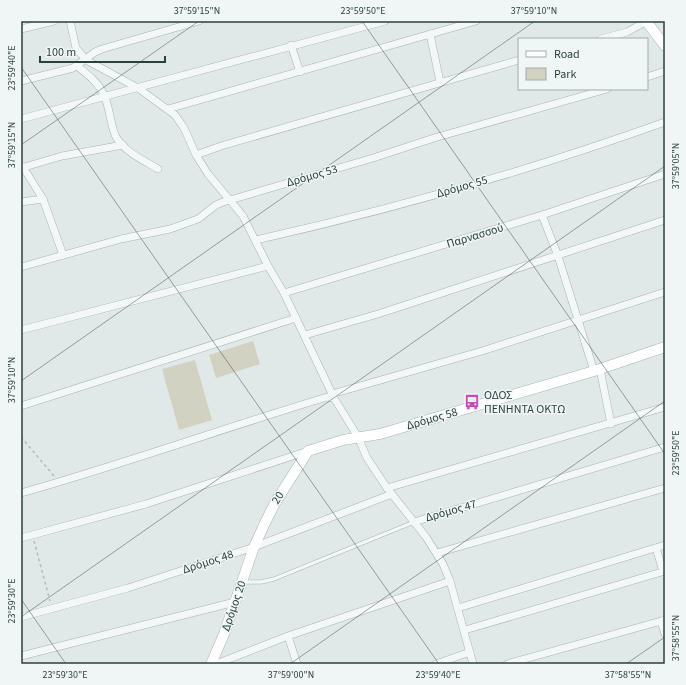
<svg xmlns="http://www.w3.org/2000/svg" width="686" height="685" font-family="'Source Sans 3',sans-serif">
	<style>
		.green { fill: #d2d2c2 }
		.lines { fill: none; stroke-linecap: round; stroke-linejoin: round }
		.lane-casing { stroke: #a6b3b2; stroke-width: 4.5 }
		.street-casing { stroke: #a6b3b2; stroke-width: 8 }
		.secondary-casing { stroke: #a6b3b2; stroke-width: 11 }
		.path { stroke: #b3bcbc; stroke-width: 1.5; stroke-dasharray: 3 3; stroke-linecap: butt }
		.lane { stroke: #f3f7f7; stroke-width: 3.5 }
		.street { stroke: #f3f7f7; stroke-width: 7 }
		.secondary { stroke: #fff; stroke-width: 10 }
		.ticks { fill: none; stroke: #2a403e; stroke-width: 1; stroke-opacity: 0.45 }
		.labels { text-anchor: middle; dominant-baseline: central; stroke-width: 3; stroke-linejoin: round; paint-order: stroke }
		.street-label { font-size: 12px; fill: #2a403e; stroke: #f0f6f6 }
		.poi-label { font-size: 12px; fill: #2a403e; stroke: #f0f6f6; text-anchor: start }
		.neatline { fill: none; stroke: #2a403e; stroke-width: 1.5 }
		.ticks-label { font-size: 10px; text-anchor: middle; fill: #2a403e }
	</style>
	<rect width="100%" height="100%" fill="#e1e9e8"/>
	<!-- green -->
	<g class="green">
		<polygon points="253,341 260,364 216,378 209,355"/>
		<polygon points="195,360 212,420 179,430 162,369"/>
	</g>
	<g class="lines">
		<defs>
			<polyline id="lane" points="243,582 261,582 274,579 414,522"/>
			<g id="street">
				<polyline points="70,21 76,48 86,60 138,88 175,115 184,128 196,155 208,174 243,216 268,266 284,293 334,398 358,437 367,458 387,488 426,537 443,564 450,581 473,664"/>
				<polyline points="21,29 54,21"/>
				<polyline points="430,34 440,82"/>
				<polyline points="601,39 627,32 647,21"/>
				<polyline points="291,45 300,72"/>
				<path d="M 77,66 C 87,74 99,83 104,95 C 110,108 110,124 116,137 C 125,152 143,160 158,169"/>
				<polyline points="647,77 665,71"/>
				<polyline points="21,81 73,68 95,52 102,49 199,21"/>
				<polyline points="168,109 476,21"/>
				<polyline points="21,119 385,21"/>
				<polyline points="196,155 221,146 519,60"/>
				<polyline points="23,167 43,199"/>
				<polyline points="21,168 62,156 123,145"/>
				<polyline points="21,202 43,199 63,255"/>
				<polyline points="542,215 558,256 594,371"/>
				<path d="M 256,240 C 394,209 531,170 665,122"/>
				<polyline points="21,267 121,239 170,229 198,219 216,205 223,202 373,158 434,138 607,89"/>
				<polyline points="284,293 542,215 665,174"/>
				<polyline points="21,330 268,266"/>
				<polyline points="305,335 378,314 665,220"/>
				<polyline points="600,369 611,424"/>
				<polyline points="332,394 482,351 665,292"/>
				<polyline points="21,406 296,318"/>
				<polyline points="387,488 665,407"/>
				<path d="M 21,493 C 124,464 224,428 327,397 L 334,398"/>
				<polyline points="414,522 665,447"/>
				<polyline points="21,538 146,504 308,451"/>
				<polyline points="656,548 663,571"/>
				<polyline points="437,553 665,488"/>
				<polyline points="458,608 665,545"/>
				<polyline points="21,617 128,588 254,547 392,494"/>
				<polyline points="661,621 665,634"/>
				<polyline points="465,630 665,571"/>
				<polyline points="288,636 297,664"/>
				<polyline points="21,656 235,602"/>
				<polyline points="216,664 288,636 450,581"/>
				<polyline points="436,664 470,652"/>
				<polyline points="507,664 665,620"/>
			</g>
			<g id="secondary">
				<polyline points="646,21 665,46"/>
				<polyline points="211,664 224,634 254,547 264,525 275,503 308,451 343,440 380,434 594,371 665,347"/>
			</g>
		</defs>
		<!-- lane casing -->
		<use href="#lane" class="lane-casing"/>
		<!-- street casing -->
		<use href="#street" class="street-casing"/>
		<!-- secondary casing -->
		<use href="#secondary" class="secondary-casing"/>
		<!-- path -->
		<g class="path">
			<polyline points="21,437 54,476"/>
			<polyline points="34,541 50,601"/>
		</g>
		<!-- lane -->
		<use href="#lane" class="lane"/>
		<!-- street -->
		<use href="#street" class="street"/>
		<!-- secondary -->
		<use href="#secondary" class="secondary"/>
	</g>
	<!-- ticks -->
	<path class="ticks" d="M 362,21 L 665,454M 21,67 L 439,664M 21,145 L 199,21M 21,381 L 535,21M 21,599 L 66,664M 21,617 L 665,166M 290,664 L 665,401M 626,664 L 665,637"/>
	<!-- icons -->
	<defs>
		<symbol id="bus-bare" viewBox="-9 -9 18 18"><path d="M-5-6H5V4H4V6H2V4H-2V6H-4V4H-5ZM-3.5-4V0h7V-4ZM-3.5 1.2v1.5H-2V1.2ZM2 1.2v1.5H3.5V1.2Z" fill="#c94ab6" stroke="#f0f6f6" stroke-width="2.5" paint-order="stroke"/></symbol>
	</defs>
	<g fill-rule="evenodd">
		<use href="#bus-bare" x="461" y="391" width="22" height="22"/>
	</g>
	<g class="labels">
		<!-- street labels -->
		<g class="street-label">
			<text transform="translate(312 176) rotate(-16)">Δρόμος 53</text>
			<text transform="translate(462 187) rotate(-16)">Δρόμος 55</text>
			<text transform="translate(475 236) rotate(-17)">Παρνασσού</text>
			<text transform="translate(432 419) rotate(-16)">Δρόμος 58</text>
			<text transform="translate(278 498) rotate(-58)">20</text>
			<text transform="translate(451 511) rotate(-16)">Δρόμος 47</text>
			<text transform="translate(208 562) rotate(-18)">Δρόμος 48</text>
			<text transform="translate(234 606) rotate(-71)">Δρόμος 20</text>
		</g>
		<!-- poi labels -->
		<g class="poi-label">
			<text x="484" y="395">ΟΔΟΣ<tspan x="484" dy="14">ΠΕΝΗΝΤΑ ΟΚΤΩ</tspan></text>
		</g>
	</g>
	<!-- border -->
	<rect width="686" height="685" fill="none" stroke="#f0f6f6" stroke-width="44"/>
	<!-- legend -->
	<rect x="518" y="38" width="130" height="52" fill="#f0f6f6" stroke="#a1adac"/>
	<rect x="526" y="51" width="20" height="6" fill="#ffffff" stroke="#a1adac"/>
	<text x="554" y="58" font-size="12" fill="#2a403e">Road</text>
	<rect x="526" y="68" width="20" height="12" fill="#d2d2c2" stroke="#a1adac"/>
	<text x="554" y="78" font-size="12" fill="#2a403e">Park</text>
	<!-- scale -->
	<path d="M40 56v6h125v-6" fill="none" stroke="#2a403e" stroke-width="2"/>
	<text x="46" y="56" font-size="12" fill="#2a403e" stroke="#f0f6f6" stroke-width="3" paint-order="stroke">100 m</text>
	<rect x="22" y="22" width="642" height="641" class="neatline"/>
	<g class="ticks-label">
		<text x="197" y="14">37°59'15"N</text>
		<text x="363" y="14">23°59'50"E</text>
		<text x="534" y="14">37°59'10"N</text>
		<text transform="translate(11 68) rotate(-90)" y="4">23°59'40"E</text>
		<text transform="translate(11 145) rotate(-90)" y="4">37°59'15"N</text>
		<text transform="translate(675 166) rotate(-90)" y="4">37°59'05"N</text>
		<text transform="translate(11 380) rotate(-90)" y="4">37°59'10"N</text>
		<text transform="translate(675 453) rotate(-90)" y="4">23°59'50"E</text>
		<text transform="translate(11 601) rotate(-90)" y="4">23°59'30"E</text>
		<text transform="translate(675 638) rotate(-90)" y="4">37°58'55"N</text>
		<text x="65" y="678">23°59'30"E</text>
		<text x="291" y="678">37°59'00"N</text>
		<text x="438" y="678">23°59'40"E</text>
		<text x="628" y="678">37°58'55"N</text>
	</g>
</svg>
